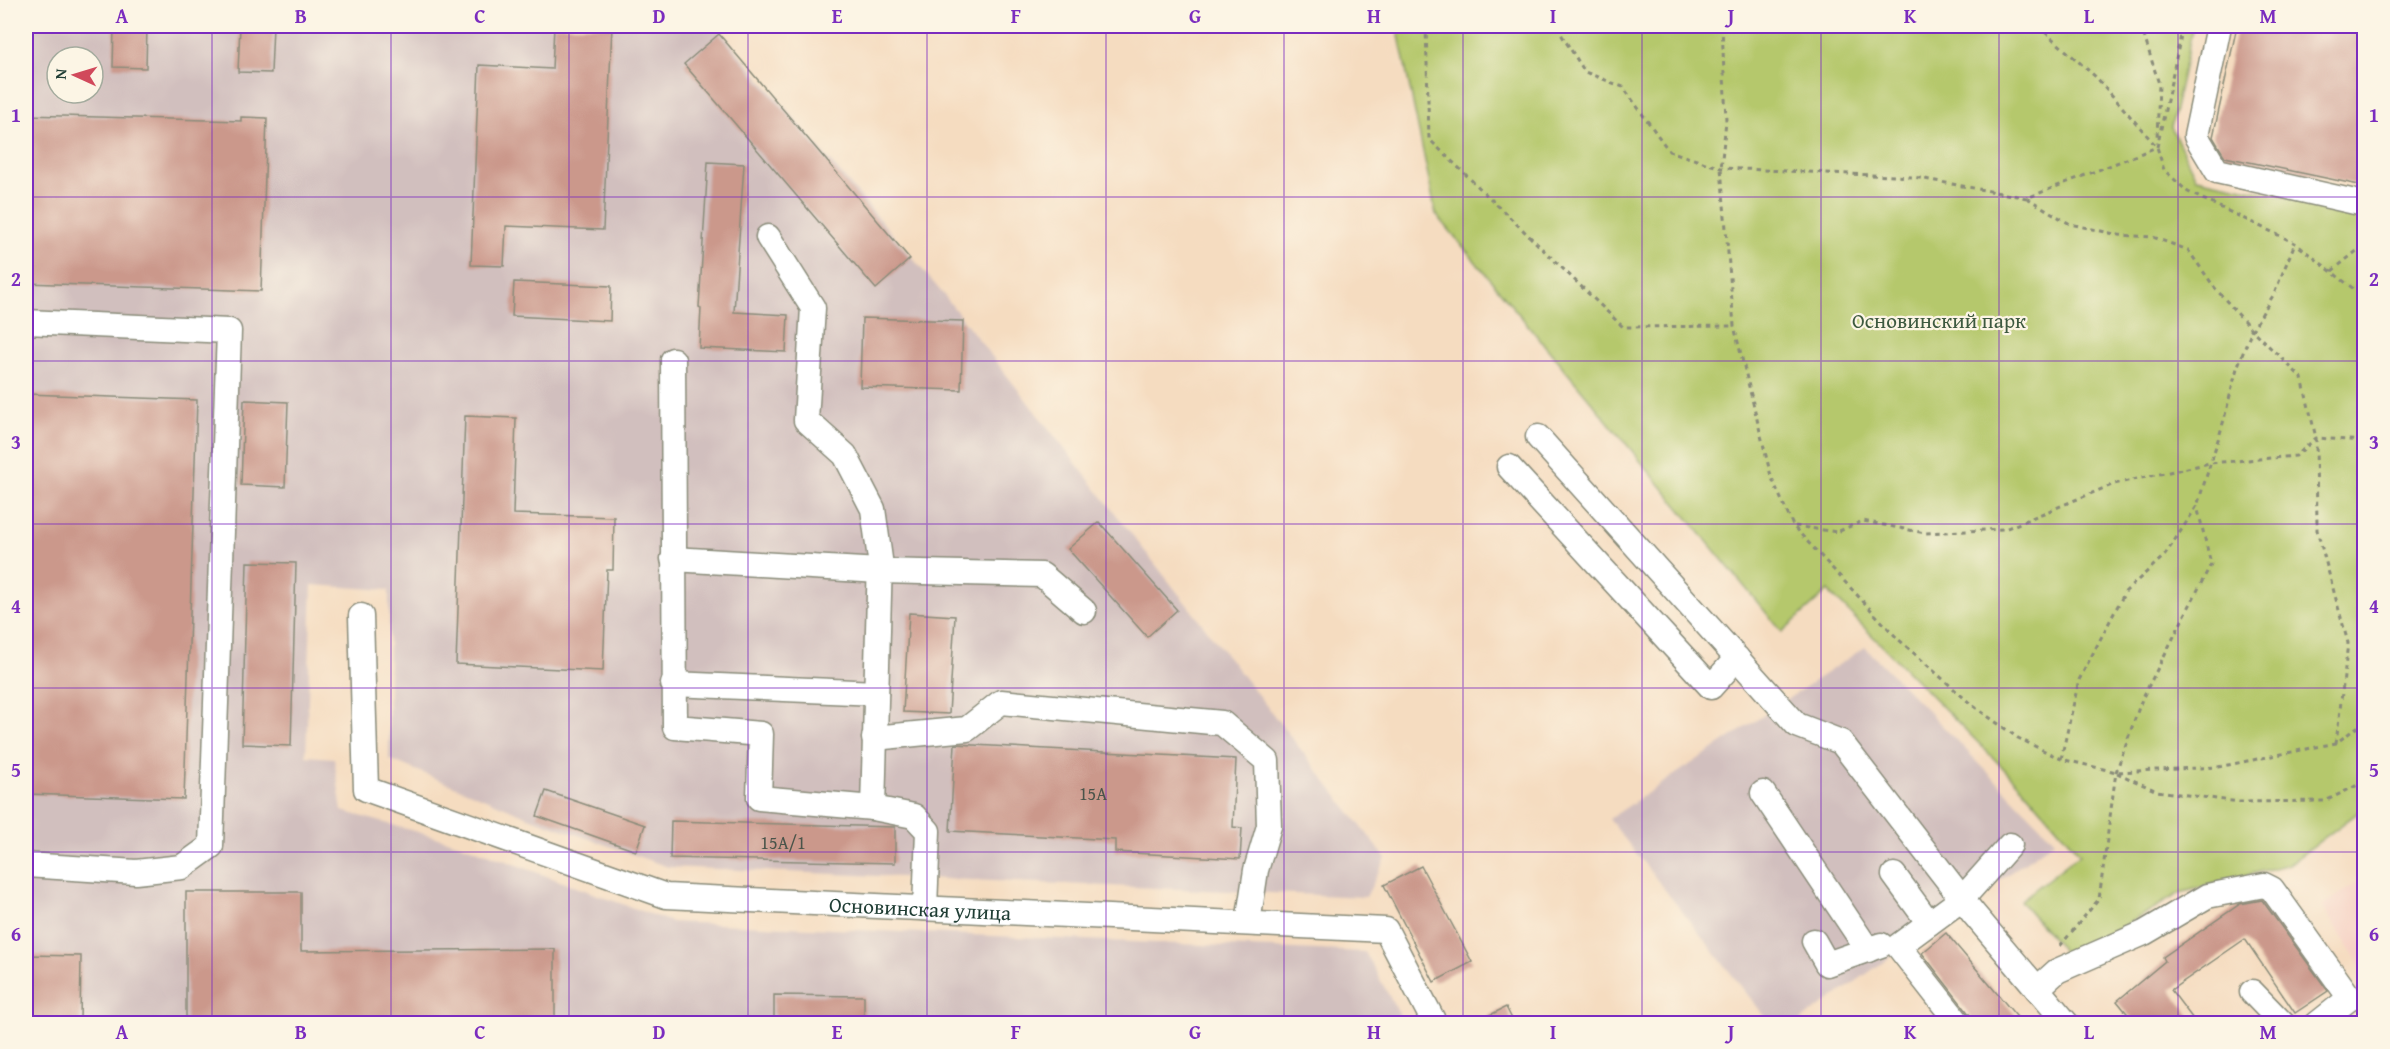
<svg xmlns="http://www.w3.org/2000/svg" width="2390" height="1049" font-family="'Gentium Book Plus',serif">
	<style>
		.built { fill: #f6d2c4 }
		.industrial { fill: #d1bfbe; fill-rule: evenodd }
		.green { fill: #b5c86c; stroke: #6a8250; stroke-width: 1.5 }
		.building { fill: #cb988b }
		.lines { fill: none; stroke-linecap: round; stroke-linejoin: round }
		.minor-casing { stroke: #8a8c7a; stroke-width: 27 }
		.path { stroke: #8a8c7a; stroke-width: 3; stroke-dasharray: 4.5 4.5; stroke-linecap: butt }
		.minor { stroke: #fff; stroke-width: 24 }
		.grid { fill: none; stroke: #7b2cbf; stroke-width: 1.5; stroke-opacity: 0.55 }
		.labels { text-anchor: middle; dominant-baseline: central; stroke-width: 4.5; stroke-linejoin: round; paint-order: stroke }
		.number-label { font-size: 18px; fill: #4a544a }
		.park-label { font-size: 21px; fill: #3d593f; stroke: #fcf5e5 }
		.street-label { font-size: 21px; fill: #1f3d34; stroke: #fcf5e5 }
		.neatline { fill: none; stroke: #7b2cbf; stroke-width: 2 }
		.grid-label { font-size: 20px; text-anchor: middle; font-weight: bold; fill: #7b2cbf }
	</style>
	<rect width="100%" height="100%" fill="#fcf5e5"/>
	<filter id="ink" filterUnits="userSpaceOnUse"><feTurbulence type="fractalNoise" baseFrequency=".0167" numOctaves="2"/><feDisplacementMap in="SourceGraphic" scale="12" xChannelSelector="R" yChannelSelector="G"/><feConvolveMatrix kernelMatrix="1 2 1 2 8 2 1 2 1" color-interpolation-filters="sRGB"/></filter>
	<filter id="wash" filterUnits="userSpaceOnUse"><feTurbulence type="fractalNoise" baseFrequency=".008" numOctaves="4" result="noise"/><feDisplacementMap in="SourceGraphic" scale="24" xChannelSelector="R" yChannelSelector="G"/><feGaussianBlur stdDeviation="1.35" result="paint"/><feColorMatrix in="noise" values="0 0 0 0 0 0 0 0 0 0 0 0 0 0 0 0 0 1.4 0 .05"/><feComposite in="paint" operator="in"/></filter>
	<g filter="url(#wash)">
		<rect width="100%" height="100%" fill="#f5dcc0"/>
		<!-- built -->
		<polygon class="built" points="2364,878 2364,971 2322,906"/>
		<!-- industrial -->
		<g class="industrial">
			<path d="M 26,26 L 716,26 L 943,294 L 1386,858 L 1366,897 L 668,867 L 531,818 L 389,759 L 389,590 L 312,585 L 306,756 L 334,758 L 342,811 L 457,843 L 671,922 L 1365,952 L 1404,1023 L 26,1023 ZM 57,57 L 93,57 L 93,93 L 57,93 Z"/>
			<polygon points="1865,647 2055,841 1797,1023 1770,1023 1609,819"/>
		</g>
		<!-- green -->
		<polygon class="green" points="1397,26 2193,26 2171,127 2196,178 2364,213 2364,808 2289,864 2180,893 2066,960 2060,946 2020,901 2080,854 2022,787 1828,591 1782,632 1436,214"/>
		<g id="blocks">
			<!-- building -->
			<g class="building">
				<polygon points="114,26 147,26 146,68 113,67"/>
				<polygon points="240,26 273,26 271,73 238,72"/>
				<polygon points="554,26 612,26 603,230 506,226 504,266 471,265 479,65 552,69"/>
				<polygon points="2237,26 2364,26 2364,186 2225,157 2213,137"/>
				<polygon points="719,34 910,259 876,289 684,64"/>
				<polygon points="26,115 241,121 241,117 267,118 261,291 26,283"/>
				<polygon points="708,162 744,164 734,312 788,315 786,352 699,348 701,308 699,307"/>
				<polygon points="514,282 611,286 610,321 512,316"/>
				<polygon points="862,318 963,321 961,390 860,387"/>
				<polygon points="26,394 197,400 184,799 26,794"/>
				<polygon points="244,400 288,402 285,487 241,485"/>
				<polygon points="465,416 516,418 513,514 614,517 613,570 607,570 603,671 456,664"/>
				<polygon points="1099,522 1177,610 1147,637 1068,549"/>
				<polygon points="247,562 296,563 291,746 242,744"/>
				<polygon points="909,613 955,616 949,714 903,712"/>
				<polygon points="955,744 1236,759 1233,827 1242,828 1240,859 1115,852 1115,840 950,831"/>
				<polygon points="546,791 645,825 636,851 537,816"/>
				<polygon points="671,821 895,827 895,863 670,858"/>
				<polygon points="1421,866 1472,962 1434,982 1384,885"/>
				<polygon points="186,892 301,892 301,951 555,949 555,1023 186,1023"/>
				<polygon points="2262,900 2328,991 2295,1013 2245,939 2171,990 2196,1023 2135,1023 2117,1001 2165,961 2163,957 2240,904"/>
				<polygon points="1946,933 2022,1023 1973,1023 1970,1015 1922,953"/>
				<polygon points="26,955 81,956 80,1023 26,1023"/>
				<polygon points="774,995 864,996 864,1023 774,1023"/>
				<polygon points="1506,1007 1514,1023 1474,1023"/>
			</g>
		</g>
	</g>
	<g filter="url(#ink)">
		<use href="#blocks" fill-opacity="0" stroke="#8a8c7a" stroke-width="1.5"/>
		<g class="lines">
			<defs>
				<g id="minor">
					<polyline points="2219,26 2196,136 2217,171 2364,204"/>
					<polyline points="768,237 813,308 806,420 845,455 873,509 880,559 873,808 914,816 928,831 925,908"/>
					<polyline points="26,322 229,331 211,846 182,867 136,872 26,865"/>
					<polyline points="673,360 675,727 761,734 759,798 873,808"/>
					<polyline points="1538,437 1797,725 1841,742 1973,913 2067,1024"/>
					<polyline points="1509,467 1711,687 1737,658"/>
					<polyline points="673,559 880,571 1042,575 1084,611"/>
					<path id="s1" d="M 361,616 L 366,789 L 666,896 L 1386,930 L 1435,1024"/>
					<polyline points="673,684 876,693"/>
					<polyline points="874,738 967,729 1001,702 1222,723 1267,761 1269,826 1256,870 1248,923"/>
					<polyline points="1763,793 1868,950"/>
					<polyline points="1894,875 1929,923"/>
					<polyline points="1814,941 1827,964 1881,945"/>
					<polyline points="2037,989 2057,971 2144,933 2207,896 2264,885 2272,889 2350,998 2317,1024"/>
					<polyline points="2252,992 2283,1024"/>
					<polyline points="1959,1024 1898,946 1962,899 2010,845"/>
				</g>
			</defs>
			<!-- minor casing -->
			<use href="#minor" class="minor-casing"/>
			<!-- path -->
			<g class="path">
				<polyline points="1426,26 1429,139 1623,327 1733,326"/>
				<polyline points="1560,26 1561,34 1585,72 1623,87 1669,151 1721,168 1914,177 2027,198 2157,147"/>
				<polyline points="1722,26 1726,121 1721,168 1734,326 1771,476 1793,526 1898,639 1972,705 2018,738 2061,759 2116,772 2218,767 2336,743 2364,722"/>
				<polyline points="2038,26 2096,77 2157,147 2164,170 2188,192 2295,243 2364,297"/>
				<polyline points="2141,26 2159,84 2157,139"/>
				<polyline points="2157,147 2183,26"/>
				<polyline points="2027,198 2070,224 2119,235 2153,237 2188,250 2215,288 2252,330 2302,378 2316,438 2317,530 2348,643 2336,743"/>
				<polyline points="2332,271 2364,245"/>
				<polyline points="1795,526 1837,532 1863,521 1925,533 2005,529 2114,484 2210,463 2296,456 2316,438 2364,441"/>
				<polyline points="2061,759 2079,680 2125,592 2165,555 2197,506 2222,427 2237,368 2252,330 2274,294 2295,243"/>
				<polyline points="2117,773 2157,791 2239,802 2325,801 2364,782"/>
				<polyline points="2060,946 2099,899 2116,772 2142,699 2211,564 2197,506"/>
			</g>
			<!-- minor -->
			<use href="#minor" class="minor"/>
		</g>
	</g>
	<!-- grid -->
	<path class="grid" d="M 212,26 L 212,1024M 391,26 L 391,1024M 569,26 L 569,1024M 748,26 L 748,1024M 927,26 L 927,1024M 1106,26 L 1106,1024M 1284,26 L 1284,1024M 1463,26 L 1463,1024M 1642,26 L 1642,1024M 1821,26 L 1821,1024M 1999,26 L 1999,1024M 2178,26 L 2178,1024M 26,197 L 2364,197M 26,361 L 2364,361M 26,524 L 2364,524M 26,688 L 2364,688M 26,852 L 2364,852"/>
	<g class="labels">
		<!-- number labels -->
		<g class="number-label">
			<text x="1093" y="793">15А</text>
			<text x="783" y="842">15А/1</text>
		</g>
		<!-- park labels -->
		<g class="park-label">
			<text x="1939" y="320">Основинский парк</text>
		</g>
		<!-- street labels -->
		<g class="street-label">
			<text stroke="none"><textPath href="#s1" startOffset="746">Основинская улица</textPath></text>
		</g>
	</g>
	<!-- margin -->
	<rect width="2390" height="1049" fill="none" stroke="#fcf5e5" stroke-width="66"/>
	<!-- north arrow -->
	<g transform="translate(75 75) rotate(274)"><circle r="28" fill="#fcf5e5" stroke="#a4ab9e" stroke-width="1.5"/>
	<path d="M0-4.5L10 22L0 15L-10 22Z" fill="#d1495b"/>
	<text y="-9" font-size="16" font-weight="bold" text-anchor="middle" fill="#1f3d34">N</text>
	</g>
	<rect x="33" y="33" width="2324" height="983" class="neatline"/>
	<g class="grid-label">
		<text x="122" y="23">A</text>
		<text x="301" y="23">B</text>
		<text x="480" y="23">C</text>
		<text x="659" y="23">D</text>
		<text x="837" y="23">E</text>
		<text x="1016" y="23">F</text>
		<text x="1195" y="23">G</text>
		<text x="1374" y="23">H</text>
		<text x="1553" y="23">I</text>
		<text x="1731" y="23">J</text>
		<text x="1910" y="23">K</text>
		<text x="2089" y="23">L</text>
		<text x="2268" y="23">M</text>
		<text x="16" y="122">1</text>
		<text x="2374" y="122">1</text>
		<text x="16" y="286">2</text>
		<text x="2374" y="286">2</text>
		<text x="16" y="449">3</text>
		<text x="2374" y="449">3</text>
		<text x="16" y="613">4</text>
		<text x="2374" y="613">4</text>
		<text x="16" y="777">5</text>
		<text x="2374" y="777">5</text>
		<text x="16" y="941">6</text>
		<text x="2374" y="941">6</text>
		<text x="122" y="1039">A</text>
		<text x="301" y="1039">B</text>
		<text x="480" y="1039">C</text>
		<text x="659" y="1039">D</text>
		<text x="837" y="1039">E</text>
		<text x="1016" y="1039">F</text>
		<text x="1195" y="1039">G</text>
		<text x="1374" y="1039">H</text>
		<text x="1553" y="1039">I</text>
		<text x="1731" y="1039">J</text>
		<text x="1910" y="1039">K</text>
		<text x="2089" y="1039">L</text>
		<text x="2268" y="1039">M</text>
	</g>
</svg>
